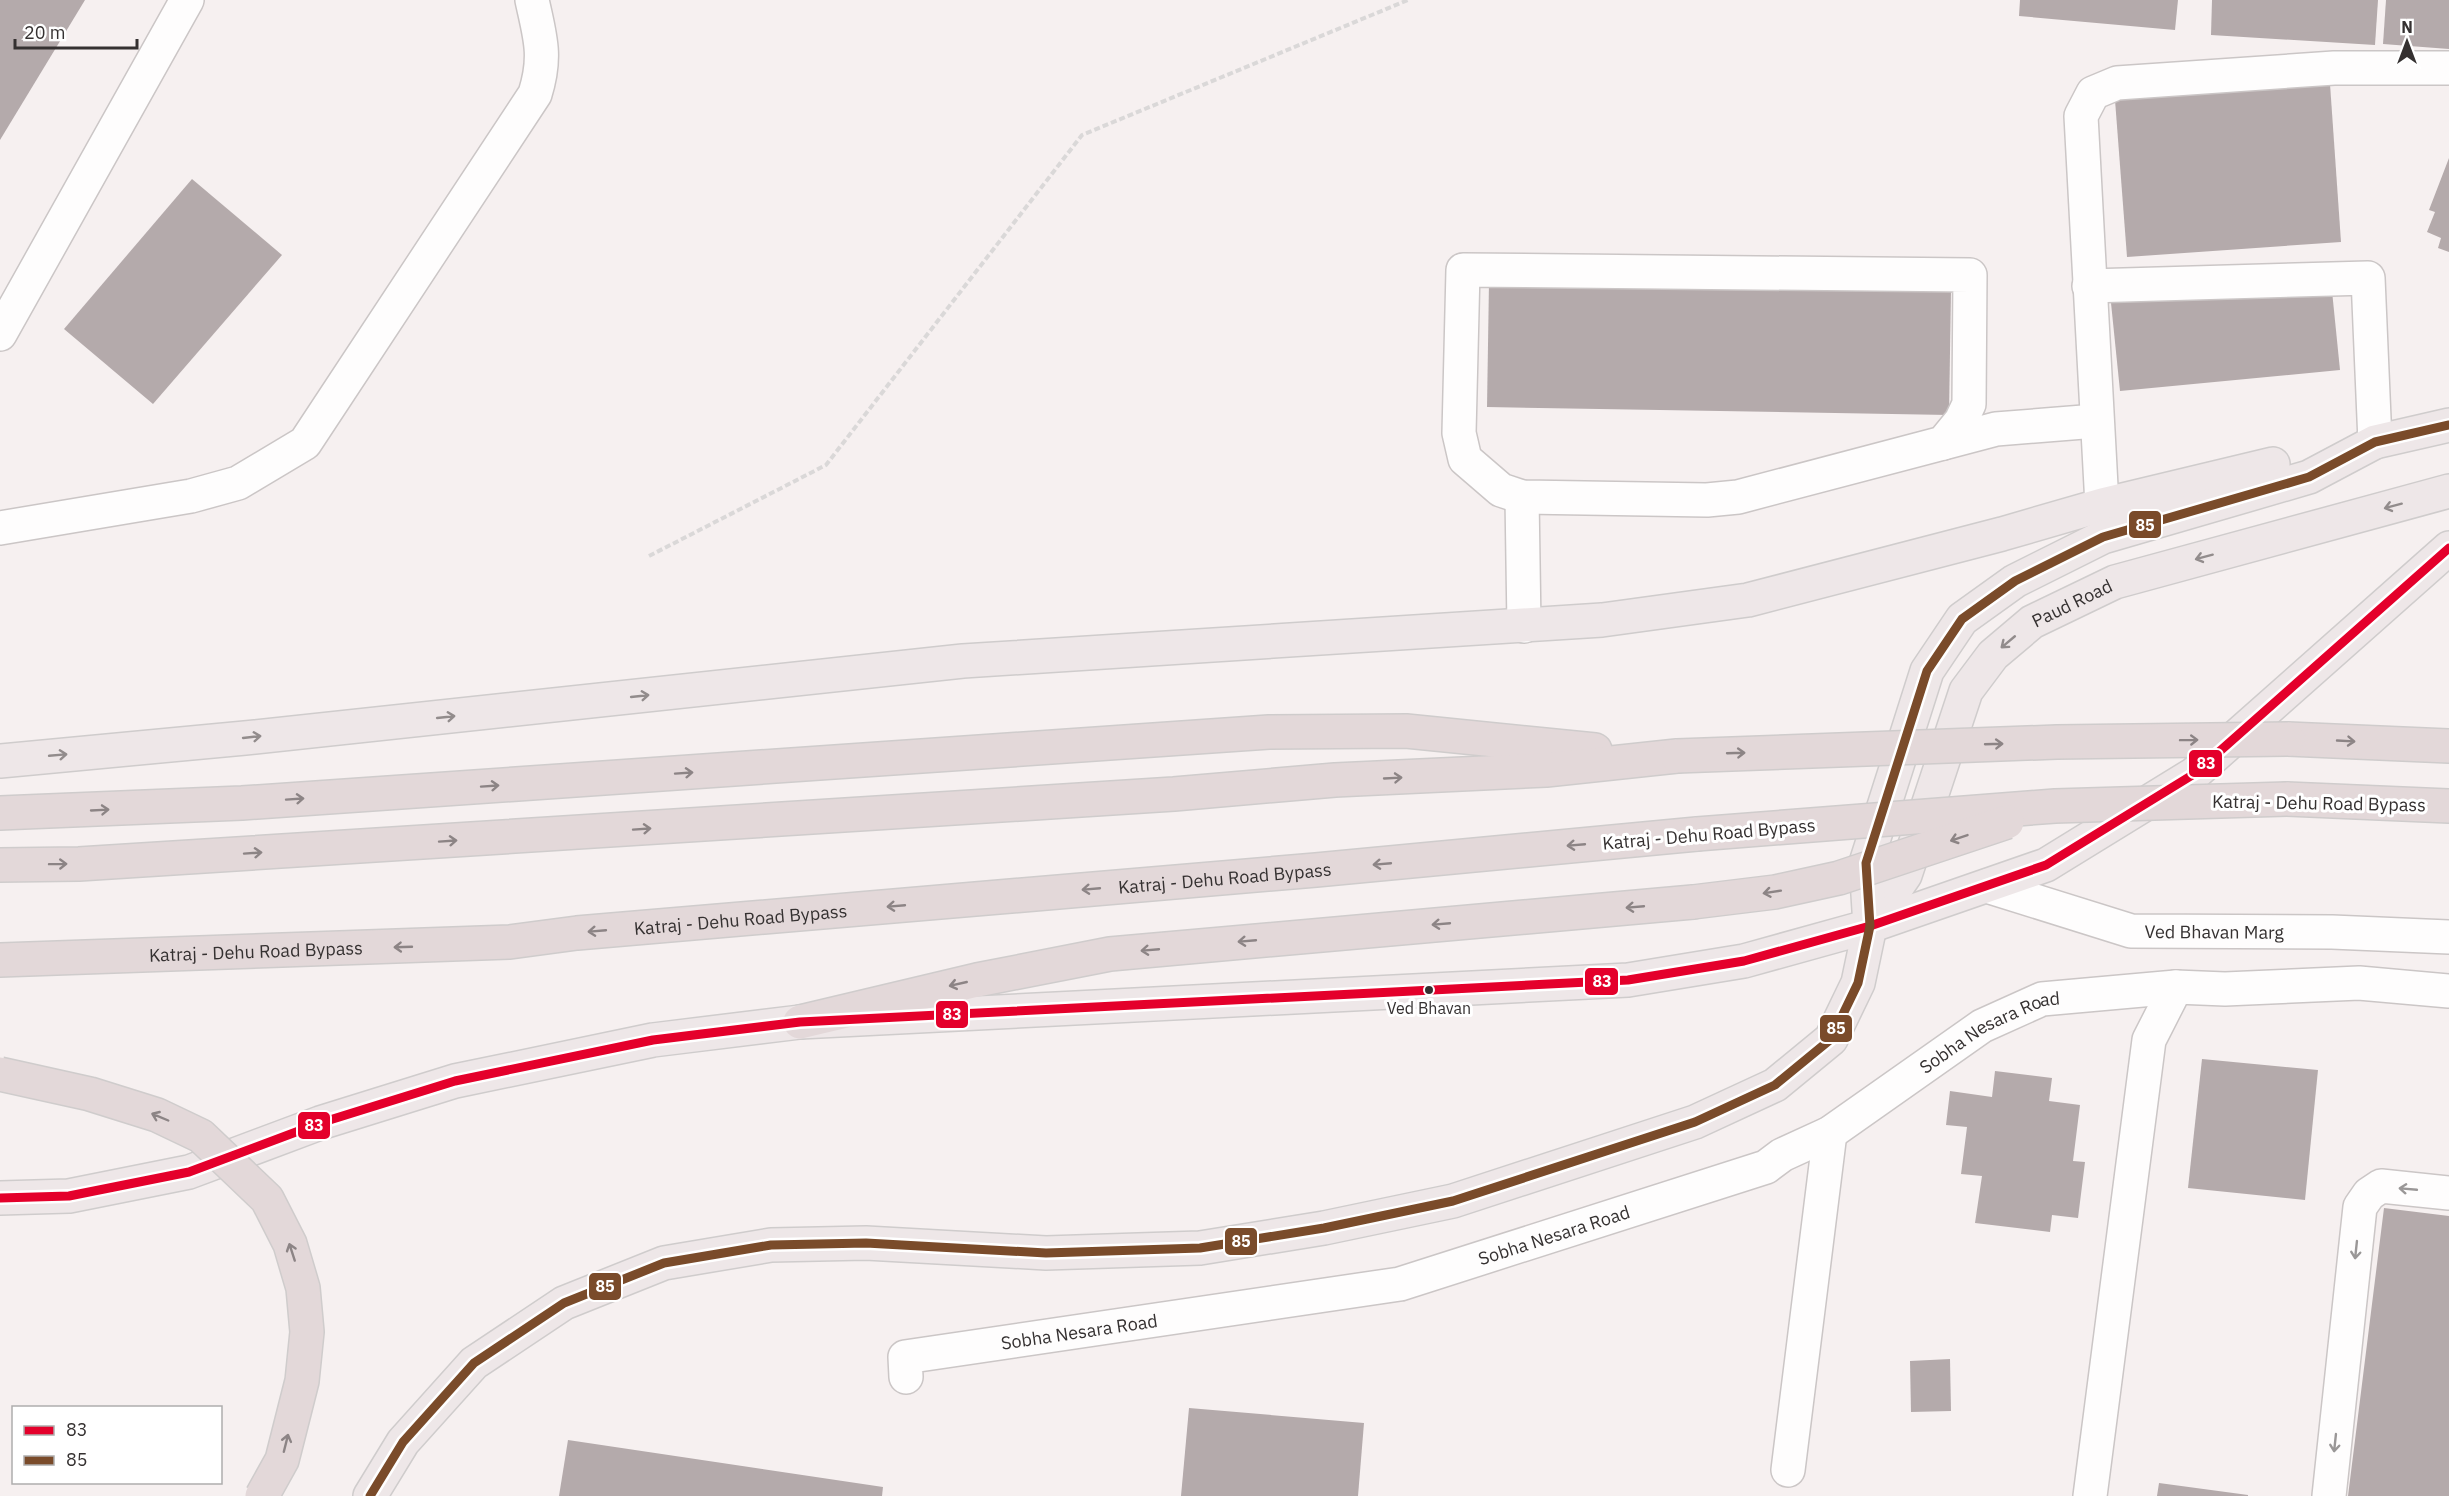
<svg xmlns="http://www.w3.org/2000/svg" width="2449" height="1496" font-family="'IBM Plex Sans',sans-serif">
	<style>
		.building { fill: #b4aaab }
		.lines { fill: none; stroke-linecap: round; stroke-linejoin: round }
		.minor-casing { stroke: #cbc6c6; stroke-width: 36 }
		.major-casing { stroke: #cfcccc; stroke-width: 36 }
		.highway-casing { stroke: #cfcccc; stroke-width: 36 }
		.path { stroke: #dad8d8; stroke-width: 4; stroke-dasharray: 6 3; stroke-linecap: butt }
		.minor { stroke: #fefdfd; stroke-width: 33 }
		.major { stroke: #eee7e8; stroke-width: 33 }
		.highway { stroke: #e3d8d9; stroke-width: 33 }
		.highway-bridge-casing { stroke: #cfcccc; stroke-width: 36; stroke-linecap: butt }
		.highway-bridge { stroke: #e3d8d9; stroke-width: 33 }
		.bus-1-casing { stroke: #fff; stroke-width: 14 }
		.bus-2-casing { stroke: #fff; stroke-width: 14 }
		.bus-1 { stroke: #e4002b; stroke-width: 9 }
		.bus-2 { stroke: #7a4b2a; stroke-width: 9 }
		.oneway { stroke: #928c8c }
		.oneway2 { stroke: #8c8485 }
		.oneway3 { stroke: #9a9797 }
		.bus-dot { fill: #353131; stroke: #fff; stroke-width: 2 }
		.labels { text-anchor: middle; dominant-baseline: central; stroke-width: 6; stroke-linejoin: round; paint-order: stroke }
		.bus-label { font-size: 16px; fill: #353131; stroke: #fff }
		.street-label { font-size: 18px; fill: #353131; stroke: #fff }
		.line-badge { stroke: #fff; stroke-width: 2 }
		.badge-label { font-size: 16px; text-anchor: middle; font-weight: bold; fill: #fff }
	</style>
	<rect width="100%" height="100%" fill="#f6f0f0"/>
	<!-- building -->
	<g class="building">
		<polygon points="0,0 85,0 0,140"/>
		<polygon points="2020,0 2178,0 2175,30 2019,16"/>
		<polygon points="2212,0 2378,0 2375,45 2211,35"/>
		<polygon points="2386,0 2449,0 2449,49 2383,44"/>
		<polygon points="2330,84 2341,242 2127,257 2115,100"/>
		<polygon points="2449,158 2449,252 2438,248 2441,238 2427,232 2435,212 2429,210"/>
		<polygon points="192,179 282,255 153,404 64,329"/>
		<polygon points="2331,281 2340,370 2120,391 2111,303"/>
		<polygon points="1489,282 1951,290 1949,415 1487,407"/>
		<polygon points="2202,1059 2318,1070 2305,1200 2188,1188"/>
		<polygon points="1995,1071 2052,1078 2049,1101 2080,1105 2073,1161 2085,1162 2078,1218 2052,1215 2050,1232 1975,1223 1982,1176 1961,1174 1967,1127 1946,1125 1950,1091 1992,1097"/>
		<polygon points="2384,1208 2449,1216 2449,1496 2348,1496"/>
		<polygon points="1950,1359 1951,1411 1911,1412 1910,1361"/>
		<polygon points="1189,1408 1364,1423 1358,1496 1181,1496"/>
		<polygon points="568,1440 883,1487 882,1496 559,1496"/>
		<polygon points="2159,1483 2248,1495 2248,1496 2157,1496"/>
	</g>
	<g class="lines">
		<defs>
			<g id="minor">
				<polygon points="1463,270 1970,275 1969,404 1961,421 1943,443 1738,497 1707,500 1522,497 1501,490 1465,459 1459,433"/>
				<polyline points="2089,286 2368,278 2375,442"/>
				<polyline points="0,334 187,0"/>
				<polyline points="1943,443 1996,429 2096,421"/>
				<polyline points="1522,497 1524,626"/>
				<polyline points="2102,505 2081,116 2093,93 2117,83 2334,68 2449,68"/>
				<path d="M 0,528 L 191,496 L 238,483 L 305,443 L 535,94 C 547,56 540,37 532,0"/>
				<path id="s1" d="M 1987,886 L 2131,931 L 2332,932 L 2449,937"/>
				<path id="s2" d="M 906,1377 L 905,1357 L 1400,1284 L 1766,1167 L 1782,1155 L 1830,1133 L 1982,1026 L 2042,999 L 2176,987"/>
				<polyline points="1788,1470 1830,1133"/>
				<polyline points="2090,1496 2149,1040 2176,987 2225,989 2359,983 2449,991"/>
				<polyline points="2329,1496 2360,1207 2369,1194 2381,1186 2449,1193"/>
			</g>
			<g id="major">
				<polyline points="0,761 245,738 963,661 1602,620 1748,600 2002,534 2102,505 2273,464"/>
				<path id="s3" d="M 1870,926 L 1905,875 L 1966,691 L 1993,655 L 2032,622 L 2115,582 L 2449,491"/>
				<polyline points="0,1198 69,1196 189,1172 320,1123 455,1081 653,1040 800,1022 1628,980 1744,961 1870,926 2046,865 2194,774 2449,548"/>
				<polyline points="370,1496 403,1442 474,1363 564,1303 664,1263 771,1245 866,1243 1046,1253 1200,1248 1324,1228 1453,1201 1695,1122 1775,1085 1831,1039 1858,983 1870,926 1866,863 1927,671 1962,619 2015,581 2103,537 2309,477 2375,442 2449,425"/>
			</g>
			<g id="highway">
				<polyline points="2288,739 2449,746"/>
				<polyline points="2287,799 2449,806"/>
				<polyline points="0,813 242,803 1269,732 1406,731 1595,750"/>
				<polyline points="0,865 79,864 1174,794 1335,780 1546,770 1677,756"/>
				<path id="s4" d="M 0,960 L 510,942 L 577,933 L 1316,870 L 1697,834"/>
				<polyline points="800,1022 977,980 1110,954 1693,902"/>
			</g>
		</defs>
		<!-- minor casing -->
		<use href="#minor" class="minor-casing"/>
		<!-- major casing -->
		<use href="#major" class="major-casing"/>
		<!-- highway casing -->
		<use href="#highway" class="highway-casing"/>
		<!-- path -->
		<polyline class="path" points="649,556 826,465 1082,135 1408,0"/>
		<!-- minor -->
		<use href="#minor" class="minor"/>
		<!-- major -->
		<use href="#major" class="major"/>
		<!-- highway -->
		<use href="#highway" class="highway"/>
		<defs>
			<g id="highway-bridge">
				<polyline points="1677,756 2057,742 2288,739"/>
				<polyline points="1697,834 2055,806 2287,799"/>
				<polyline points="1693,902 1775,892 1839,878 2007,822"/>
				<polyline points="0,1074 90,1094 157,1115 201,1136 267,1199 290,1244 303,1288 307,1332 302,1381 282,1460 262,1496"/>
			</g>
		</defs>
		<!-- highway-bridge casing -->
		<use href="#highway-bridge" class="highway-bridge-casing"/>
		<!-- highway-bridge -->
		<use href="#highway-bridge" class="highway-bridge"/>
		<defs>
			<polyline id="bus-1" points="0,1198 69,1196 189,1172 320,1123 455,1081 653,1040 800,1022 1628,980 1744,961 1870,926 2046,865 2194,774 2449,548"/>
			<polyline id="bus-2" points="370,1496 403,1442 474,1363 564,1303 664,1263 771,1245 866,1243 1046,1253 1200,1248 1324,1228 1453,1201 1695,1122 1775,1085 1831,1039 1858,983 1870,926 1866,863 1927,671 1962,619 2015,581 2103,537 2309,477 2375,442 2449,425"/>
		</defs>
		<!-- bus-1 casing -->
		<use href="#bus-1" class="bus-1-casing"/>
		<!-- bus-2 casing -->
		<use href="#bus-2" class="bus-2-casing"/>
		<!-- bus-1 -->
		<use href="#bus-1" class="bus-1"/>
		<!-- bus-2 -->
		<use href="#bus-2" class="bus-2"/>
	</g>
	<!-- one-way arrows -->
	<defs><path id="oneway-shaft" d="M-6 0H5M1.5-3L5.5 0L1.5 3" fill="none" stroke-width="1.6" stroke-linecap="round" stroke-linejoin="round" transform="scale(1.5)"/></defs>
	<g class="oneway">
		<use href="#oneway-shaft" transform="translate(2393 506) rotate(165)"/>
		<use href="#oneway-shaft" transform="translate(2204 557) rotate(165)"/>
		<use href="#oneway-shaft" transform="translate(2008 642) rotate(140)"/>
		<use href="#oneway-shaft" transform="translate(640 696) rotate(-6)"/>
		<use href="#oneway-shaft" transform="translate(446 717) rotate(-6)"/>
		<use href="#oneway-shaft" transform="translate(252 737) rotate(-6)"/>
		<use href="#oneway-shaft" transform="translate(58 755) rotate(-5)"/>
	</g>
	<g class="oneway2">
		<use href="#oneway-shaft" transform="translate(2189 740) rotate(-1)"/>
		<use href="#oneway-shaft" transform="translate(2346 741) rotate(3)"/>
		<use href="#oneway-shaft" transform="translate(1994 744) rotate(-2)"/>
		<use href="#oneway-shaft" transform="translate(1736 753) rotate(-2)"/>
		<use href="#oneway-shaft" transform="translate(684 773) rotate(-4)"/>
		<use href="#oneway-shaft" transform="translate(1393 778) rotate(-3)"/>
		<use href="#oneway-shaft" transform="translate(490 786) rotate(-4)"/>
		<use href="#oneway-shaft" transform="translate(295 799) rotate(-4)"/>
		<use href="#oneway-shaft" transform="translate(100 810) rotate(-3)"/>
		<use href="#oneway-shaft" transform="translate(642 829) rotate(-4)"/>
		<use href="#oneway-shaft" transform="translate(1959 838) rotate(161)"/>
		<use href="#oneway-shaft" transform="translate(448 841) rotate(-4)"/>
		<use href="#oneway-shaft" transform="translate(1576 845) rotate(175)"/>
		<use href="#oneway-shaft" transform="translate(253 853) rotate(-4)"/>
		<use href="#oneway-shaft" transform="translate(58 864) rotate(-1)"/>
		<use href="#oneway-shaft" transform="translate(1382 864) rotate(175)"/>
		<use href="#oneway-shaft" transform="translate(1091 889) rotate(175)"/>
		<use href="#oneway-shaft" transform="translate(1772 892) rotate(171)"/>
		<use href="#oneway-shaft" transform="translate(896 906) rotate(175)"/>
		<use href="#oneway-shaft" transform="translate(1635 907) rotate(175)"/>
		<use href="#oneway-shaft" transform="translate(1441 924) rotate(175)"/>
		<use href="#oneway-shaft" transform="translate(597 931) rotate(175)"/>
		<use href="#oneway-shaft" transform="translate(1247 941) rotate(175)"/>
		<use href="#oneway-shaft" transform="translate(403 947) rotate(178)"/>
		<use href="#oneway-shaft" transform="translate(1150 950) rotate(175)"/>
		<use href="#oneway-shaft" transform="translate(958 984) rotate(167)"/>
		<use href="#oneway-shaft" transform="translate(160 1117) rotate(-157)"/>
		<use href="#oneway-shaft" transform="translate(292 1252) rotate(-108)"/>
		<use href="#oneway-shaft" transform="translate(286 1443) rotate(-76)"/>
	</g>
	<g class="oneway3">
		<use href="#oneway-shaft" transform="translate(2408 1189) rotate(-175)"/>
		<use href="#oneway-shaft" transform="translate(2356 1250) rotate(96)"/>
		<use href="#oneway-shaft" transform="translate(2335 1443) rotate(96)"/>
	</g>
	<!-- markers -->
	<circle class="bus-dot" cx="1429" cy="990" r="5"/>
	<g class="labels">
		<!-- bus labels -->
		<g class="bus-label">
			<text x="1429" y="1008">Ved Bhavan</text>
		</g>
		<!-- street labels -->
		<g class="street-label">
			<text stroke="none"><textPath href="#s3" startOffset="396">Paud Road</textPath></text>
			<text transform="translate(2319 803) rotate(1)">Katraj - Dehu Road Bypass</text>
			<text transform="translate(1709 834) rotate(-5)">Katraj - Dehu Road Bypass</text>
			<text stroke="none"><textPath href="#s4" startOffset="1228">Katraj - Dehu Road Bypass</textPath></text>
			<text stroke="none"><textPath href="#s4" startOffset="742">Katraj - Dehu Road Bypass</textPath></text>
			<text stroke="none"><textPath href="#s1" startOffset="234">Ved Bhavan Marg</textPath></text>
			<text stroke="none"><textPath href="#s4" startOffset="256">Katraj - Dehu Road Bypass</textPath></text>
			<text stroke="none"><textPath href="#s2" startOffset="1168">Sobha Nesara Road</textPath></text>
			<text stroke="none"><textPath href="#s2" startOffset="682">Sobha Nesara Road</textPath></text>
			<text stroke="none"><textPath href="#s2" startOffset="196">Sobha Nesara Road</textPath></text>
		</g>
	</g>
	<g class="line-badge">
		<rect x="2128" y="510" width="34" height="29" rx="6" fill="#7a4b2a"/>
		<rect x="2188" y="749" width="35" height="29" rx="6" fill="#e4002b"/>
		<rect x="1584" y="967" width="35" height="29" rx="6" fill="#e4002b"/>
		<rect x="935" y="1000" width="34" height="29" rx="6" fill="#e4002b"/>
		<rect x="1819" y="1014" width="34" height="29" rx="6" fill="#7a4b2a"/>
		<rect x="297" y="1111" width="34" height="29" rx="6" fill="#e4002b"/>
		<rect x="1224" y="1227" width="34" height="29" rx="6" fill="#7a4b2a"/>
		<rect x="588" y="1272" width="34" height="29" rx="6" fill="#7a4b2a"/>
	</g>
	<g class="badge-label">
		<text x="2145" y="531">85</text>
		<text x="2206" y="769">83</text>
		<text x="1602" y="987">83</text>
		<text x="952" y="1020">83</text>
		<text x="1836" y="1034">85</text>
		<text x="314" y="1131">83</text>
		<text x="1241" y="1247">85</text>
		<text x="605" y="1292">85</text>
	</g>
	<!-- legend -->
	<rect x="12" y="1406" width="210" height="78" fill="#ffffff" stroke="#aeadad" stroke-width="1.5"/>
	<rect x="24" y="1426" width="30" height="9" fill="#e4002b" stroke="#aeadad" stroke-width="1.5"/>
	<text x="66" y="1436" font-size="18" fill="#353131">83</text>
	<rect x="24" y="1456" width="30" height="9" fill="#7a4b2a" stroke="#aeadad" stroke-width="1.5"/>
	<text x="66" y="1466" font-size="18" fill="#353131">85</text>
	<!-- north arrow -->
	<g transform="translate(2407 42)" stroke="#ffffff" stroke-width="4.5" paint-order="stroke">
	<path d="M0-4.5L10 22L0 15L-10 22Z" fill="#353131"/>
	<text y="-9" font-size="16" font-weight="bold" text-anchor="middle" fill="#353131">N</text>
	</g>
	<!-- scale -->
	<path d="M15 39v9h122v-9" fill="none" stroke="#353131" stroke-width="3"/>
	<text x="24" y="39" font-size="18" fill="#353131" stroke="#ffffff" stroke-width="4.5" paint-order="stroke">20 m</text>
</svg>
